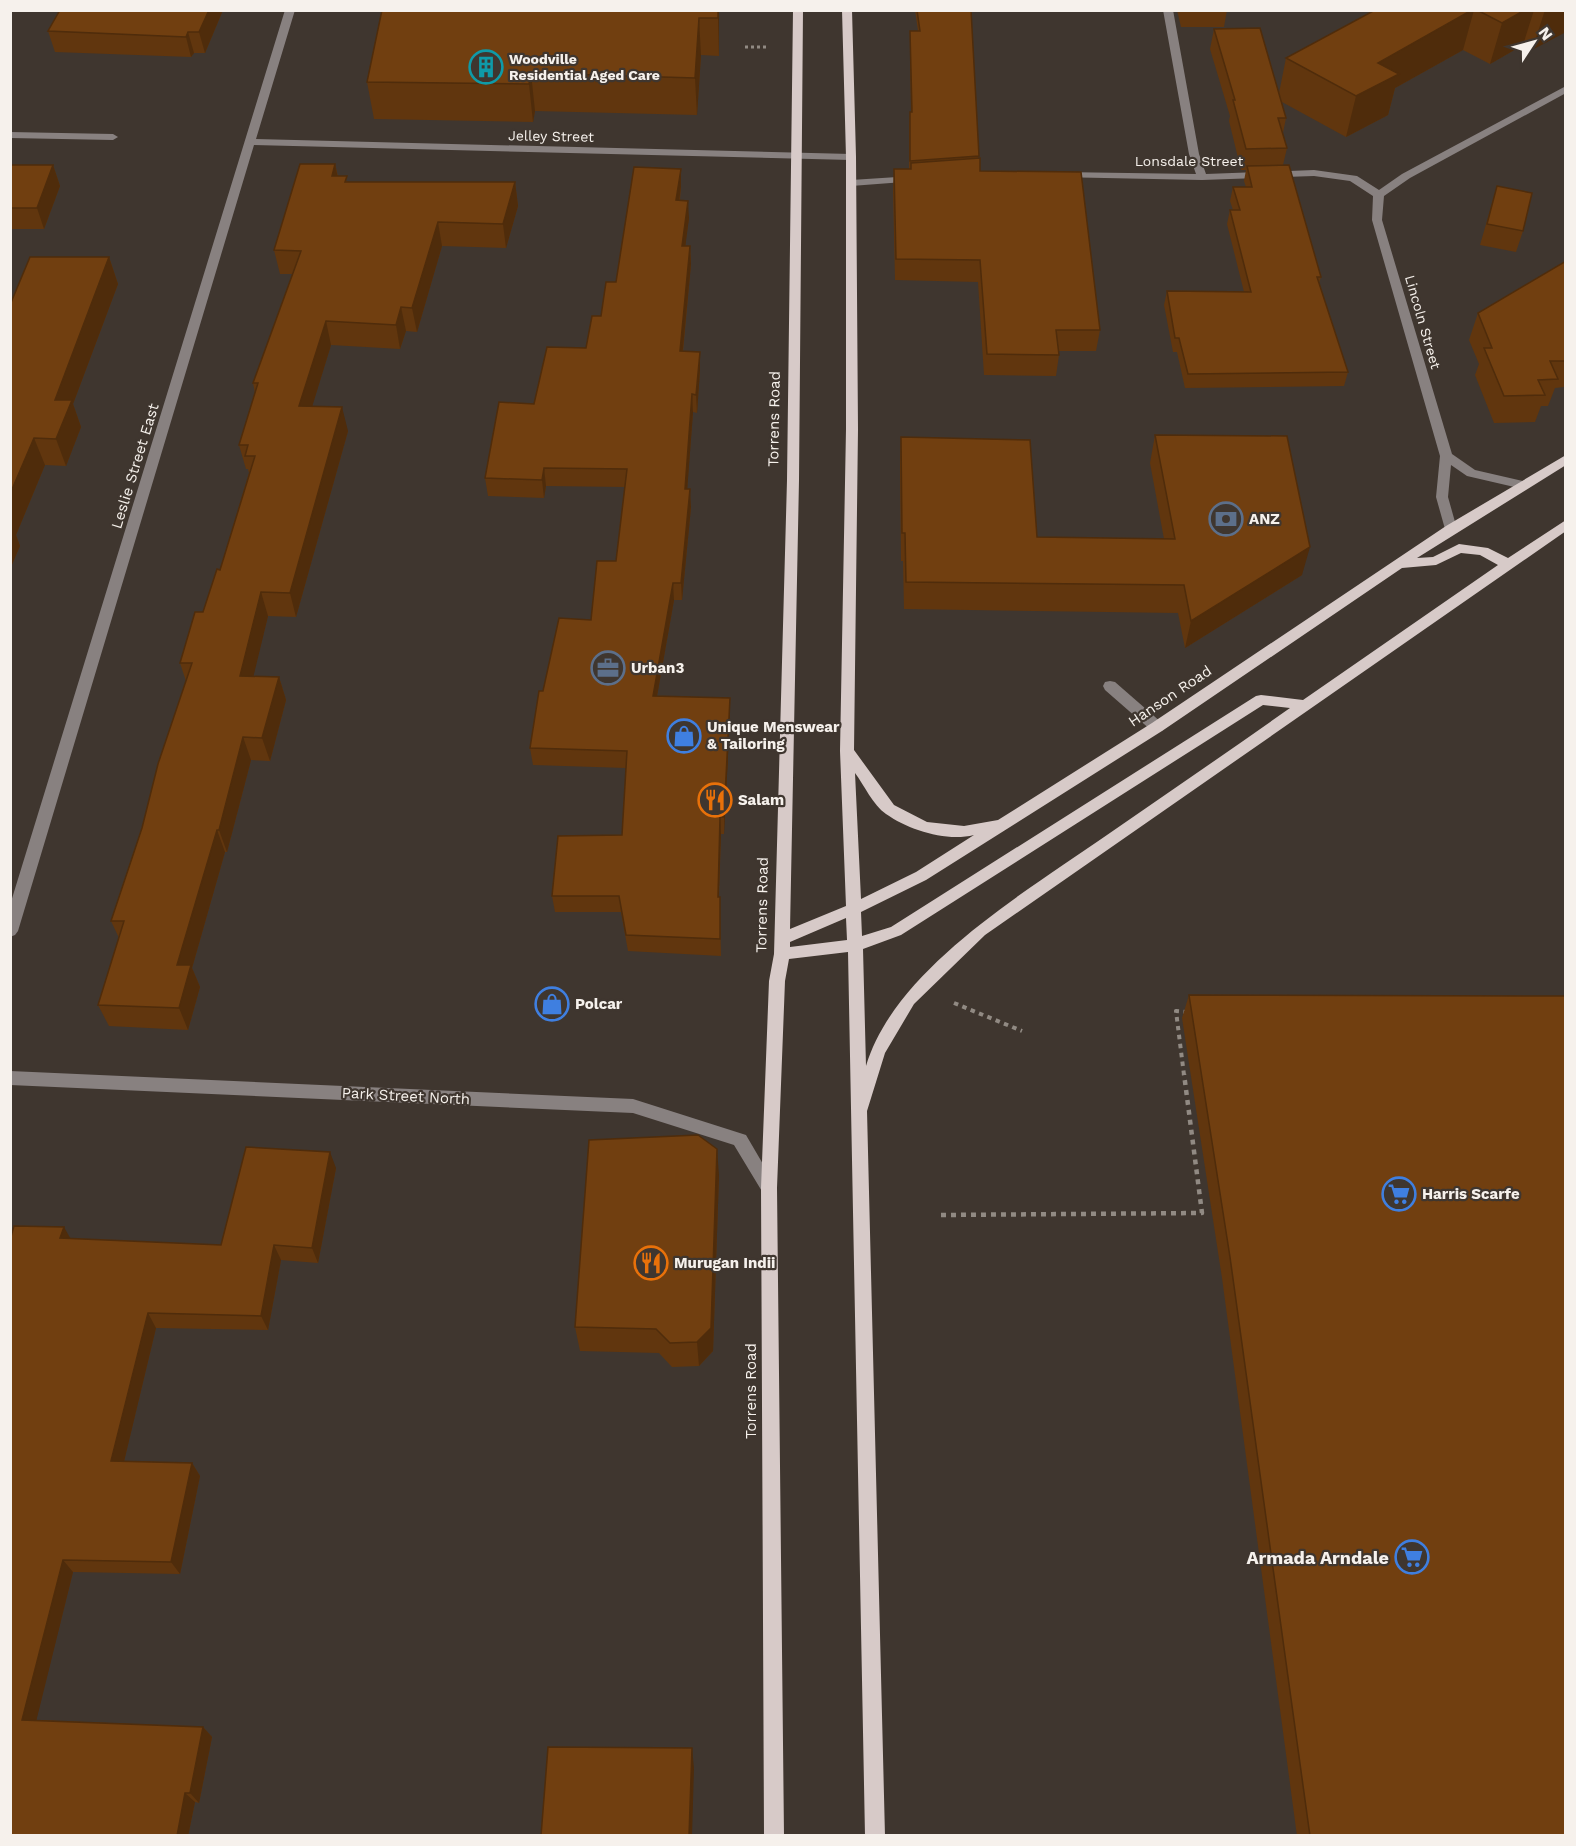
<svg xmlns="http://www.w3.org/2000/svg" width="1576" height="1846" font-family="'Work Sans',sans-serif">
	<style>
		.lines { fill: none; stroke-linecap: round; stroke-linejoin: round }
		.path-far2 { stroke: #918a83; stroke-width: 3; stroke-dasharray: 3 3; stroke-linecap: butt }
		.path-far1 { stroke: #918a83; stroke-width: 4; stroke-dasharray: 4.5 4.5; stroke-linecap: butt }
		.path { stroke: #918a83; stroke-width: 4.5; stroke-dasharray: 5 5; stroke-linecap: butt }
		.minor { fill: #888180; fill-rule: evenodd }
		.major { fill: #d7cac8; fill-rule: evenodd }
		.wall { fill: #61360e }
		.shaded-wall { fill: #4f2c0b }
		.building { fill: #713f10; stroke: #4f2c0b; stroke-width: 1.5 }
		.labels { text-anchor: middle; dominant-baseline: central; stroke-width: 4.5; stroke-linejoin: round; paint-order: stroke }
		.far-poi-label { font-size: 14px; font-weight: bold; fill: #f6f1ec; stroke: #3f362f; text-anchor: start }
		.far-street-label { font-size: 14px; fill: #f6f1ec; stroke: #3f362f }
		.street-label { font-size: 15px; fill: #f6f1ec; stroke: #3f362f }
		.poi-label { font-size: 15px; font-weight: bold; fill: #f6f1ec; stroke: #3f362f; text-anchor: start }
		.near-poi-label { font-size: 18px; font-weight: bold; fill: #f6f1ec; stroke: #3f362f; text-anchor: end }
	</style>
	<rect width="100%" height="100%" fill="#3f362f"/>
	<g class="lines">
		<!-- path-far2 -->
		<polyline class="path-far2" points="745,47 767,47"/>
		<!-- path-far1 -->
		<g class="path-far1">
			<polyline points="954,1003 1022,1031"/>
			<polyline points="1184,1075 1176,1011 1187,1012"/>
		</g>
		<!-- path -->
		<polyline class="path" points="941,1215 1202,1213 1184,1074"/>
		<!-- minor -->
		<g class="minor">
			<polygon points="285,10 295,10 256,139 851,154 856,157 851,160 254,145 18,931 15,935 10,937 10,905"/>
			<polygon points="1163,10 1173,10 1199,154 1206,174 1314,170 1357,176 1379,190 1402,174 1566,86 1566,93 1410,178 1384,196 1382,220 1452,454 1475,470 1527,482 1529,485 1527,488 1523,489 1467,476 1451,465 1448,497 1457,529 1451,533 1445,529 1436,497 1440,456 1372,220 1373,196 1350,181 1314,176 1202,180 1056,177 1056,173 1060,172 1196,174 1189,154"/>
			<polygon points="10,132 113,134 118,137 113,140 10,138"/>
			<polygon points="913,176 917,177 917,181 851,186 846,183 851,180"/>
			<polygon points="1110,681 1115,682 1162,723 1164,727 1162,731 1152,731 1105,690 1103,686 1105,682"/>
			<polygon points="10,1071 633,1099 746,1135 777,1188 775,1193 769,1195 763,1193 734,1145 633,1113 10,1085"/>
		</g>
		<!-- major -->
		<path class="major" d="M 793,10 L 803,10 L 799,480 L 790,929 L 846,906 L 840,751 L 846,429 L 846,157 L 842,10 L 852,10 L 856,157 L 858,429 L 854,750 L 894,805 L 927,822 L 964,826 L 998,820 L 1152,723 L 1446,526 L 1566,455 L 1566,465 L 1417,558 L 1433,557 L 1459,544 L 1488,548 L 1508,558 L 1566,520 L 1566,531 L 985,935 L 914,1004 L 885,1053 L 867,1111 L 885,1836 L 865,1836 L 848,952 L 789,959 L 785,981 L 777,1188 L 784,1836 L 764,1836 L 761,1188 L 769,981 L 774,954 L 787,480 ZM 1461,553 L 1480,555 L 1498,565 L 1303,700 L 1261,695 L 1256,696 L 891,927 L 862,936 L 861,912 L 926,880 L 1162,731 L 1402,568 L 1436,565 ZM 1263,705 L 1290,708 C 1229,751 1168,793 1107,835 C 1027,891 895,968 866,1066 L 863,949 L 901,935 ZM 855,773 C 864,785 873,805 886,814 C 909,830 946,842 974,835 L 916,872 L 861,899 ZM 846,918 L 847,940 L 790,947 L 790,942 Z"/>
	</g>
	<!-- wall -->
	<g class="wall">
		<polygon points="223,10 205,53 194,53 191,57 55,52 48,31"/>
		<polygon points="382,10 719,10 719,56 701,55 697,115 535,111 533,122 374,119 367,82"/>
		<polygon points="915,10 971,10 978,158 980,171 1100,330 1096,351 1058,351 1059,355 1056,376 984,375 978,282 895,280 893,190 894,169 909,169 909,125 910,112 911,112 910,43 910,31 918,31"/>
		<polygon points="1177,10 1227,10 1224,27 1181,27"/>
		<polygon points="1375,10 1566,10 1532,50 1523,45 1490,64 1463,50 1395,88 1388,115 1346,137 1282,102 1286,118 1283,133 1287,148 1283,165 1321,277 1319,283 1348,372 1344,386 1185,388 1177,352 1173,352 1164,305 1167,291 1244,292 1227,224 1230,210 1233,210 1230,201 1233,187 1246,187 1244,181 1246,170 1241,170 1229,121 1230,116 1210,49 1214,29 1279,93 1286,58"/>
		<polygon points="335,164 338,176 348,182 515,182 518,206 506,248 442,246 417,332 406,331 400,349 331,345 312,406 348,431 296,617 268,616 253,676 279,677 286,700 270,761 251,760 227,852 225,852 192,968 200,987 188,1030 109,1026 98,1005 119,938 111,921 142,828 186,681 180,663 203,612 220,570 249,473 248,469 246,469 239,445 255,393 253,383 293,274 280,274 274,250"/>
		<polygon points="10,165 53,165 60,186 44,229 10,229"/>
		<polygon points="681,169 681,186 680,200 689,218 685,246 690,246 691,264 683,352 700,370 697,413 693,412 687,489 691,507 682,600 674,600 657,696 730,698 730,716 724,834 721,834 719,897 720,913 721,956 628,951 621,912 555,912 552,896 622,835 626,768 533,765 530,748 543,691 591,620 616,561 625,487 546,486 544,498 488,496 485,478 534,404 586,348 601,316 616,282"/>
		<polygon points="1497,186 1523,231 1516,252 1480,245"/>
		<polygon points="109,257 118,284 73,404 81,427 66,466 45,465 16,535 20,546 10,569 10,305"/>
		<polygon points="1566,261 1566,383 1564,387 1555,388 1548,406 1541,406 1535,422 1494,423 1475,375 1479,364 1469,340 1478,313"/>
		<polygon points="1155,435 1302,575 1185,648 1178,613 904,609 903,561 901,561 900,465 901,437 1037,537 1164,539 1150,463"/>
		<polygon points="1189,995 1566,1836 1297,1836 1222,1278 1182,1018"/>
		<polygon points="336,1168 318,1263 281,1260 268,1330 156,1328 124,1461 192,1463 200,1476 180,1574 73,1572 36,1720 203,1727 212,1737 199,1803 195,1802 188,1836 10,1836 71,1239 221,1245"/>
		<polygon points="719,1175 713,1351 699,1366 672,1367 659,1353 580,1351 575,1327"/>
	</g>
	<!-- shaded-wall -->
	<g class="shaded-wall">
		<polygon points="209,10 223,10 205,53 199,32"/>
		<polygon points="718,10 719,10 719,56 718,18"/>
		<polygon points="1472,10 1474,10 1463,50 1395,88 1388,115 1346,137 1356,96 1378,63"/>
		<polygon points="1525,10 1534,10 1523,45 1490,64 1502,23"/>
		<polygon points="1545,10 1566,10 1566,32 1532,50"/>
		<polygon points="699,18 701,55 697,115 695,78"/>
		<polygon points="188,32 194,53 191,57 186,37"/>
		<polygon points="531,73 535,111 533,122 529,84"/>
		<polygon points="335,164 340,188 332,176"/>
		<polygon points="53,165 60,186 44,229 37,208"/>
		<polygon points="681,169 681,186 677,218 676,200"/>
		<polygon points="515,182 518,206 506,248 503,224"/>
		<polygon points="688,201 689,218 683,264 682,246"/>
		<polygon points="438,222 442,246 417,332 412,308"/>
		<polygon points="690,246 691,264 681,369 680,351"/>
		<polygon points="109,257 118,284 73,404 81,427 66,466 56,439 55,400"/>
		<polygon points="401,307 406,331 400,349 396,325"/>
		<polygon points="326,321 331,345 305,430 299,406"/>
		<polygon points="700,352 700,370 697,413 696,395"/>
		<polygon points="692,394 693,412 686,506 685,489"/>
		<polygon points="342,407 348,431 296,617 290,593"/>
		<polygon points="34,438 45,465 16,535 20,546 10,569 10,494"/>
		<polygon points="544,468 546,486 544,498 542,480"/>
		<polygon points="690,489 691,507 682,600 681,583"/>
		<polygon points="1310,547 1302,575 1185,648 1191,621"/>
		<polygon points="673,583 674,600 654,713 653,696"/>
		<polygon points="261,592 268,616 248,699 240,676"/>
		<polygon points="279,677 286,700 270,761 262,738"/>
		<polygon points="730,698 730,716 724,834 724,817"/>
		<polygon points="243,737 251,760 227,852 219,830"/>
		<polygon points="720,817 721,834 718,913 718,897"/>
		<polygon points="217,830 225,852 192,968 200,987 188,1030 179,1008 177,965"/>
		<polygon points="717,1149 719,1175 713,1351 699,1366 697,1342"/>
		<polygon points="330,1152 336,1168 318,1263 312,1248"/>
		<polygon points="64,1227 73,1243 60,1238"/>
		<polygon points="274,1245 281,1260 268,1330 261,1316"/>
		<polygon points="148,1313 156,1328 121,1474 111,1461"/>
		<polygon points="192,1463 200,1476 180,1574 171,1562"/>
		<polygon points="63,1560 73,1572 34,1730 22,1720"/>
		<polygon points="203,1727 212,1737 199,1803 190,1793"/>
		<polygon points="692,1748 694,1768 692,1836 689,1836"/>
		<polygon points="185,1793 195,1802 188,1836 177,1836"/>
	</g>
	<!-- building -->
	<g class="building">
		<polygon points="60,10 209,10 199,32 188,32 186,37 48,31"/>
		<polygon points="382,10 718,10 718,18 699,18 695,78 531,73 529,84 367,82"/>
		<polygon points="917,10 971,10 979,156 910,161 910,112 912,112 910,31 920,31"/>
		<polygon points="1375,10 1472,10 1378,63 1399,74 1356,96 1286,58"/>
		<polygon points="1477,10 1525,10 1502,23"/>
		<polygon points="1260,28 1286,118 1278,118 1287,148 1246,149 1233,100 1235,100 1214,29"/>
		<polygon points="980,158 980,171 1081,172 1100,330 1056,330 1059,355 987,354 980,260 896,259 894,169 911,169 911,163"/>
		<polygon points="300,164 335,164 332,176 347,176 345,182 515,182 503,224 438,222 412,308 401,307 396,325 326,321 299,406 342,407 290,593 261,592 240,676 279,677 262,738 243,737 219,830 217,830 177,965 191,965 179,1008 98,1005 124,921 111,921 142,828 158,764 192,663 180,663 195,612 203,612 217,569 220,570 255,456 245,456 248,445 239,445 258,383 253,383 301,251 274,250"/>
		<polygon points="10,165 53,165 37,208 10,208"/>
		<polygon points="1289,165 1321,277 1317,277 1348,372 1188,374 1179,338 1175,338 1167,291 1251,292 1230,210 1240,210 1233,187 1252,187 1247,166"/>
		<polygon points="634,167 681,169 676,200 688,201 682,246 690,246 680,351 700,352 696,395 692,394 685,489 690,489 681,583 673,583 653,696 730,698 724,817 720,817 718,897 720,897 720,939 626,935 619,896 552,896 558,836 622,835 627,751 530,748 539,691 543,691 559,618 591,620 597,561 616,561 627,469 544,468 542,480 485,478 499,402 534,404 547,347 586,348 592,316 601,316 606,282 616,282"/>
		<polygon points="1497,186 1532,193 1523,231 1487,224"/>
		<polygon points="30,257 109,257 55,400 72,400 56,439 34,438 10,494 10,305"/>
		<polygon points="1566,261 1566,361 1550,361 1558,379 1538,380 1545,395 1504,396 1484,348 1492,348 1478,313"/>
		<polygon points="1155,435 1287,436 1310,547 1191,621 1184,585 906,582 905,533 902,533 901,437 1030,440 1037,537 1175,539"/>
		<polygon points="1189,995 1566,996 1566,1836 1310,1836 1230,1257"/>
		<polygon points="698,1135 717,1149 711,1328 697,1342 670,1343 656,1329 575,1327 589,1140"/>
		<polygon points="246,1147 330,1152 312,1248 274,1245 261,1316 148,1313 111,1461 192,1463 171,1562 63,1560 22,1720 203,1727 190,1793 185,1793 177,1836 10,1836 10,1240 14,1226 64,1227 60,1238 221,1245"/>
		<polygon points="548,1747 692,1748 689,1836 541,1836"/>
	</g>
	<!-- icons -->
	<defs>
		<symbol id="building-ring" viewBox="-11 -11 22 22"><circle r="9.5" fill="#3f362f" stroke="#0f9aa8" stroke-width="1.5"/><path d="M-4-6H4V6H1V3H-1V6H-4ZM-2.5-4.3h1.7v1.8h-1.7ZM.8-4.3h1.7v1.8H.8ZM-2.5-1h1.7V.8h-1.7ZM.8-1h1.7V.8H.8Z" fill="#0f9aa8"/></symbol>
		<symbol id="bank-ring" viewBox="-11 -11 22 22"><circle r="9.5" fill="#3f362f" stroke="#5c6f8a" stroke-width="1.5"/><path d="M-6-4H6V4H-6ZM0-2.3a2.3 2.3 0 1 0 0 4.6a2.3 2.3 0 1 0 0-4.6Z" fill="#5c6f8a"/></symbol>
		<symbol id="office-ring" viewBox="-11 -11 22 22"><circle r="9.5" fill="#3f362f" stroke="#5c6f8a" stroke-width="1.5"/><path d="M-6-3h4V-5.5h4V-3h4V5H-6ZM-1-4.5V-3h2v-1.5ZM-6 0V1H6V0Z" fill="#5c6f8a"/></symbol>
		<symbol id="shop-ring" viewBox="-11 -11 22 22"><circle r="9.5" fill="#3f362f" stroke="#3f7fe0" stroke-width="1.5"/><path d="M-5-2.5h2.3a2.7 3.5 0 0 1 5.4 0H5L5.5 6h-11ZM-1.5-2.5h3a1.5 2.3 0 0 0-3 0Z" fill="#3f7fe0"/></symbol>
		<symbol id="restaurant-ring" viewBox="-11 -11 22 22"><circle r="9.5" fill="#3f362f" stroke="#e8710a" stroke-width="1.5"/><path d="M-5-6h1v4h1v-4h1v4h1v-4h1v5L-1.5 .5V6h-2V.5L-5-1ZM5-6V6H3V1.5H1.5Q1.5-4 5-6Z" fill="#e8710a"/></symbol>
		<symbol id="supermarket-ring" viewBox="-11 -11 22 22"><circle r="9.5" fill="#3f362f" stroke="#3f7fe0" stroke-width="1.5"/><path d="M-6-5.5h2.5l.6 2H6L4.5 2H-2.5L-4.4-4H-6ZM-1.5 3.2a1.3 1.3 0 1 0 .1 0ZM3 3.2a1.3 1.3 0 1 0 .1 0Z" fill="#3f7fe0"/></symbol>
	</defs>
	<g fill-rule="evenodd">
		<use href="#building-ring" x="467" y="48" width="38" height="38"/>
		<use href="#bank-ring" x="1207" y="500" width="38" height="38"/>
		<use href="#office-ring" x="589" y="649" width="38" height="38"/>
		<use href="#shop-ring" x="665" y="717" width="38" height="38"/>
		<use href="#restaurant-ring" x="696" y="781" width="38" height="38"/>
		<use href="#shop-ring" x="533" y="985" width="38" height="38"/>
		<use href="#supermarket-ring" x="1380" y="1175" width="38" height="38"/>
		<use href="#restaurant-ring" x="632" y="1244" width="38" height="38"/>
		<use href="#supermarket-ring" x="1393" y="1538" width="38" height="38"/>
	</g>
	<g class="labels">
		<!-- far-poi labels -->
		<g class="far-poi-label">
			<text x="509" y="59">Woodville<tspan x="509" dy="16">Residential Aged Care</tspan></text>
		</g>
		<!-- far-street labels -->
		<g class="far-street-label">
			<text transform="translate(551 136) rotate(1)">Jelley Street</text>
			<text x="1189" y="161">Lonsdale Street</text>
			<text transform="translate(1423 322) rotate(74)">Lincoln Street</text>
		</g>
		<!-- street labels -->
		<g class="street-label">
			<text transform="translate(774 419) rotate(-89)">Torrens Road</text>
			<text transform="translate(135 466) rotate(-73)">Leslie Street East</text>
			<text transform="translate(1170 696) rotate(-34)">Hanson Road</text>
			<text transform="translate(762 905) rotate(-89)">Torrens Road</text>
			<text transform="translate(406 1096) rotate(3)">Park Street North</text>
			<text transform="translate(751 1391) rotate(-90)">Torrens Road</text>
		</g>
		<!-- poi labels -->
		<g class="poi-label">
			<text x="1249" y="519">ANZ</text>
			<text x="631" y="668">Urban3</text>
			<text x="707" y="727">Unique Menswear<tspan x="707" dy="17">&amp; Tailoring</tspan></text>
			<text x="738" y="800">Salam</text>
			<text x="575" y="1004">Polcar</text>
			<text x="1422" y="1194">Harris Scarfe</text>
			<text x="674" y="1263">Murugan Indii</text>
		</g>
		<!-- near-poi labels -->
		<g class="near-poi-label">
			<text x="1389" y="1557">Armada Arndale</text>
		</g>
	</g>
	<!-- border -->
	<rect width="1576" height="1846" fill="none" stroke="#f6f1ec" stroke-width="24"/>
	<!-- north arrow -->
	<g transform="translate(1534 42) rotate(54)" stroke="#3f362f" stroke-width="4.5" paint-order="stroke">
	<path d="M0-4.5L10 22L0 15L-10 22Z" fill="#f6f1ec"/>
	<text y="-9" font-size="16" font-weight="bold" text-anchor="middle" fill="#f6f1ec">N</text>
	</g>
</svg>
